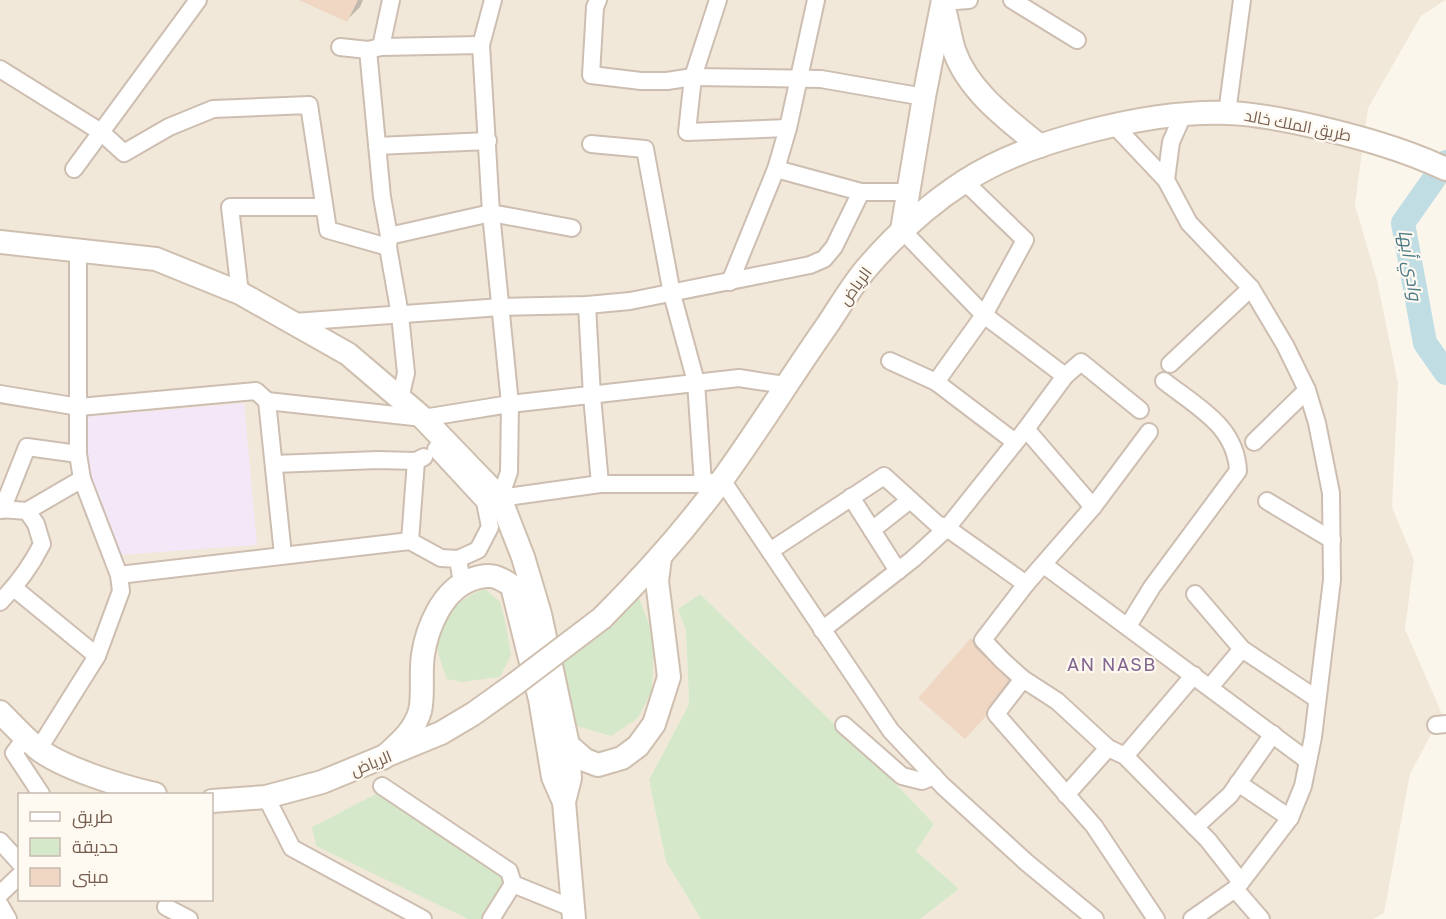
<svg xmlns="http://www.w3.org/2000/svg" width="1446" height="919" font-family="'Golos Text',Cairo,sans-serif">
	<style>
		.residential { fill: #f2e8da; fill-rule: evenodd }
		.education { fill: #f3e7f8 }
		.green { fill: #d5e8ca }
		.shadow { fill: #0003 }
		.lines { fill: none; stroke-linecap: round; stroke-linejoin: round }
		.river { stroke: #c0dde4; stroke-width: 24 }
		.building { fill: #efd7c4 }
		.street-casing { stroke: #cdbeb1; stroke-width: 20 }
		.secondary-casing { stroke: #cfbfaf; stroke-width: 26 }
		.street { stroke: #fff; stroke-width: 16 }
		.secondary { stroke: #fff; stroke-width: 22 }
		.secondary-bridge-casing { stroke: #cfbfaf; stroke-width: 26; stroke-linecap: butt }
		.secondary-bridge { stroke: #fff; stroke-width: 22 }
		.labels { text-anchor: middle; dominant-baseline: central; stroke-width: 4.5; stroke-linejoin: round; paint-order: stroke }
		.street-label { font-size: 16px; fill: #755e4f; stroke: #fef9f1 }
		.water-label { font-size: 18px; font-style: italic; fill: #4a7a86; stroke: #fef9f1 }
		.neighbourhood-label { font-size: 18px; letter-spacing: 1.5px; fill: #846790; stroke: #fef9f1 }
	</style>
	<rect width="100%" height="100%" fill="#fbf6eb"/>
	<!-- residential -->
	<path class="residential" d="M 0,0 L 1446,0 L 1421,16 L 1368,108 L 1355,205 L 1377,280 L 1398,383 L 1392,507 L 1414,560 L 1405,629 L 1442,714 L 1410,774 L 1384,913 L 1373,919 L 920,919 L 959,889 L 916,851 L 934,824 L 892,780 L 700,594 L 678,609 L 686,631 L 689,704 L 649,780 L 666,862 L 701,919 L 0,919 ZM 20,794 L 212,794 L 212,900 L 20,900 Z"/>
	<!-- education -->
	<polygon class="education" points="244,403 257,545 120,555 91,481 84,417"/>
	<!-- green -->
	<g class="green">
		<path d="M 485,589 L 500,602 L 505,621 L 511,655 L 500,677 L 462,682 L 447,679 C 444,669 436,653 438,643 C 441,616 460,597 485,589 Z"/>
		<polygon points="700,594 892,780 934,824 916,851 959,889 920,919 701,919 666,862 649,780 689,704 686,631 678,609"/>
		<polygon points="639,598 654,637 652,690 638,718 611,736 573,725 560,664"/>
		<polygon points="380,792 508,877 481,919 468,919 316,846 312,827"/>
	</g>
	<!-- shadow -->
	<g class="shadow">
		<polygon points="302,0 363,0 360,7 347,20"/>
		<polygon points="984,627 988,634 1021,667 1000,693 998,701 977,725 920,698"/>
	</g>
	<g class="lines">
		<!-- river -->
		<polyline class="river" points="1446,162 1403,223 1425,343 1446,373"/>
	</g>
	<!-- building -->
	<g class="building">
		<polygon points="299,0 358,0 347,22"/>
		<polygon points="971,638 975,647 1009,680 988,708 986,716 965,739 918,698"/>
	</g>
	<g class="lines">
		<defs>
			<g id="street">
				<polyline points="493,0 481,45 491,213 572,228"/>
				<polyline points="598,0 595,7 591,75 641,81 667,81 693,77 821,79 924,97"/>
				<polyline points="718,0 693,77 687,132 788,128"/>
				<polyline points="1012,0 1077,40"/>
				<polyline points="942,2 969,0"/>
				<polyline points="340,47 368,50 381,47 481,45"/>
				<polyline points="381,47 391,0"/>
				<polyline points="368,50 382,197 389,236 388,247 400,315 406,373 400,399"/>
				<polyline points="0,69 101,132 124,153 169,127 213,109 309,105 328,230 388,247"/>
				<polyline points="1227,113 1242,0"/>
				<polyline points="1114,125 1166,180 1171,142 1183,115"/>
				<polyline points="591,144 645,149 672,294 696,382 703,484"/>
				<polyline points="377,146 488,141"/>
				<polyline points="74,169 198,0"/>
				<polyline points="776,169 861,192 909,192"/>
				<polyline points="1166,180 1189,223 1251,288 1285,345 1307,390 1317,423 1331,493 1332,580 1313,737 1303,786 1290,818 1241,882 1235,889 1192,919"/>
				<polyline points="902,230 984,315 1065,376 1081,362 1140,410"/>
				<polyline points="389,236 491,213 510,404 509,472 500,498 600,484 703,484 722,480 891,731 943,786 1026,862 1095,919"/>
				<polyline points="730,282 776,169 788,128 816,0"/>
				<polyline points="240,293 230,207 324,207"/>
				<polyline points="587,305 592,396 600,484"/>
				<polyline points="294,322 501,307 587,305 630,301 810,265 824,259 834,247 861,192"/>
				<polyline points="890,361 936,382 1015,442"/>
				<polyline points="1170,364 1251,288"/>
				<polyline points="936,382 984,315 1025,240 964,181"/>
				<polyline points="0,394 79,407 256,391 267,401 283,555"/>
				<polyline points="267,401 423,418 510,404 739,378 785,385"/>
				<polyline points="1026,429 1093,507"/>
				<polyline points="1149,432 1093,507 1026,584 983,640 1002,660 1023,679 1057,701 1108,748 1125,756 1208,840 1241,882"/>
				<polyline points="1254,442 1307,390"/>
				<polyline points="436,449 485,502 490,527 478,550 458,559"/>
				<polyline points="274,464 378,460 416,461"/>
				<polyline points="851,497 898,571"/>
				<polyline points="1267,501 1332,540"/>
				<path d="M 0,509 L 27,511 L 36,524 L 42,544 C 32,564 16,586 0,602"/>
				<polyline points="2,510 27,447 78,454"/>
				<polyline points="27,511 82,479"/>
				<polyline points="872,530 910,500"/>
				<polyline points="410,541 416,461 424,457"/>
				<polyline points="770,551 884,476 937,524 947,528 1026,429 1065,376"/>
				<polyline points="1044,565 1308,761"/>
				<polyline points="119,575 410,541 441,558 458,559 462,583"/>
				<polyline points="14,588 97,656"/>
				<polyline points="1195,594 1242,649 1317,699"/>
				<path d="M 1128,626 L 1152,587 L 1238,471 C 1236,426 1197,407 1164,381"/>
				<polyline points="822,630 913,559 947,528 1026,584"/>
				<polyline points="1023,679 996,714 1094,826 1156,919"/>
				<polyline points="1210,687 1242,649"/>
				<polyline points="844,725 902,776 922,781 934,776"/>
				<polyline points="1436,725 1446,724"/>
				<polyline points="26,737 14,753 41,794"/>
				<polyline points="38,750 97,656 121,591 119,575 82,479 78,454 78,250"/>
				<polyline points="1125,756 1194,675"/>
				<polyline points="1238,783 1290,818"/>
				<polyline points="382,786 509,871 513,884 572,908"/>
				<polyline points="1066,795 1108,748"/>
				<polyline points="266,797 292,848 423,919"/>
				<polyline points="1195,827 1230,795 1273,734"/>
				<polyline points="0,841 20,863"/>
				<polyline points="1235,889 1261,919"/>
				<polyline points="0,894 20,875"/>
				<polyline points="0,905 8,919"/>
				<polyline points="166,907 189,919"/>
				<polyline points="491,919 513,884"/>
			</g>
			<g id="secondary">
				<path d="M 944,9 C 948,22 950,37 954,50 C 968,91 1008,120 1040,146"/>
				<polyline points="902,230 924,97 943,0"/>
				<polyline points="0,242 156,259 240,293 348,354 423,418 500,498 523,557 540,614 568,745 570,778 564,802 574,919"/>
				<path d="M 602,618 C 645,575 686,529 722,480 C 759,429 792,375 828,324 C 840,306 851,287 865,270 C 893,237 928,205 965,181 C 1028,140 1152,110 1228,113 C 1255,114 1281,119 1308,125 C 1355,136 1401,148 1446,169"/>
				<path d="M 0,712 C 12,724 24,737 37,748 C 61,768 124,787 155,794"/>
				<polyline points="568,745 585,760 598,765 622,758 638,746 654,724 669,677 657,581 660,558"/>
				<path d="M 383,758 C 398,744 414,732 420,711 C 424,694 420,673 423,655 C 427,628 442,591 470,580 C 488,573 497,575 512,586 L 540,699 L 553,777 L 564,802"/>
				<polyline points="212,801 266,797 322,782 441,733 473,714 515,684"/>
			</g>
		</defs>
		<!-- street casing -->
		<use href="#street" class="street-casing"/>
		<!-- secondary casing -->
		<use href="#secondary" class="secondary-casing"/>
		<!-- street -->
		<use href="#street" class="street"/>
		<!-- secondary -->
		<use href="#secondary" class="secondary"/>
		<defs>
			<polyline id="secondary-bridge" points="515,684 602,618"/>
		</defs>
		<!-- secondary-bridge casing -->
		<use href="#secondary-bridge" class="secondary-bridge-casing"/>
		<!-- secondary-bridge -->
		<use href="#secondary-bridge" class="secondary-bridge"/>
	</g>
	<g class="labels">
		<!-- street labels -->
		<g class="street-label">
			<text transform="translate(1298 125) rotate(11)">طريق الملك خالد</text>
			<text transform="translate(855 286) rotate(-54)">الرياض</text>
			<text transform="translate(371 763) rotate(-22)">الرياض</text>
		</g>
		<!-- water labels -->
		<g class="water-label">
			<text transform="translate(1411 265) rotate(81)">وادي أبها</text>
		</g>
		<!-- neighbourhood labels -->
		<g class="neighbourhood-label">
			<text x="1112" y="664">AN NASB</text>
		</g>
	</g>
	<!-- legend -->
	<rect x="18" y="793" width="195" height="108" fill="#fef9f1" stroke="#c7bbb0" stroke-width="1.5"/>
	<rect x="30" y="812" width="30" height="9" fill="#ffffff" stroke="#c7bbb0" stroke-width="1.5"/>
	<text x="72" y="823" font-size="18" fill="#755e4f">طريق</text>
	<rect x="30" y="838" width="30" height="18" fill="#d5e8ca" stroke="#c7bbb0" stroke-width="1.5"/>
	<text x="72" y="853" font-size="18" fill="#755e4f">حديقة</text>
	<rect x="30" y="868" width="30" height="18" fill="#efd7c4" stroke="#c7bbb0" stroke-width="1.5"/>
	<text x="72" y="883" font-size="18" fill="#755e4f">مبنى</text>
</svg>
